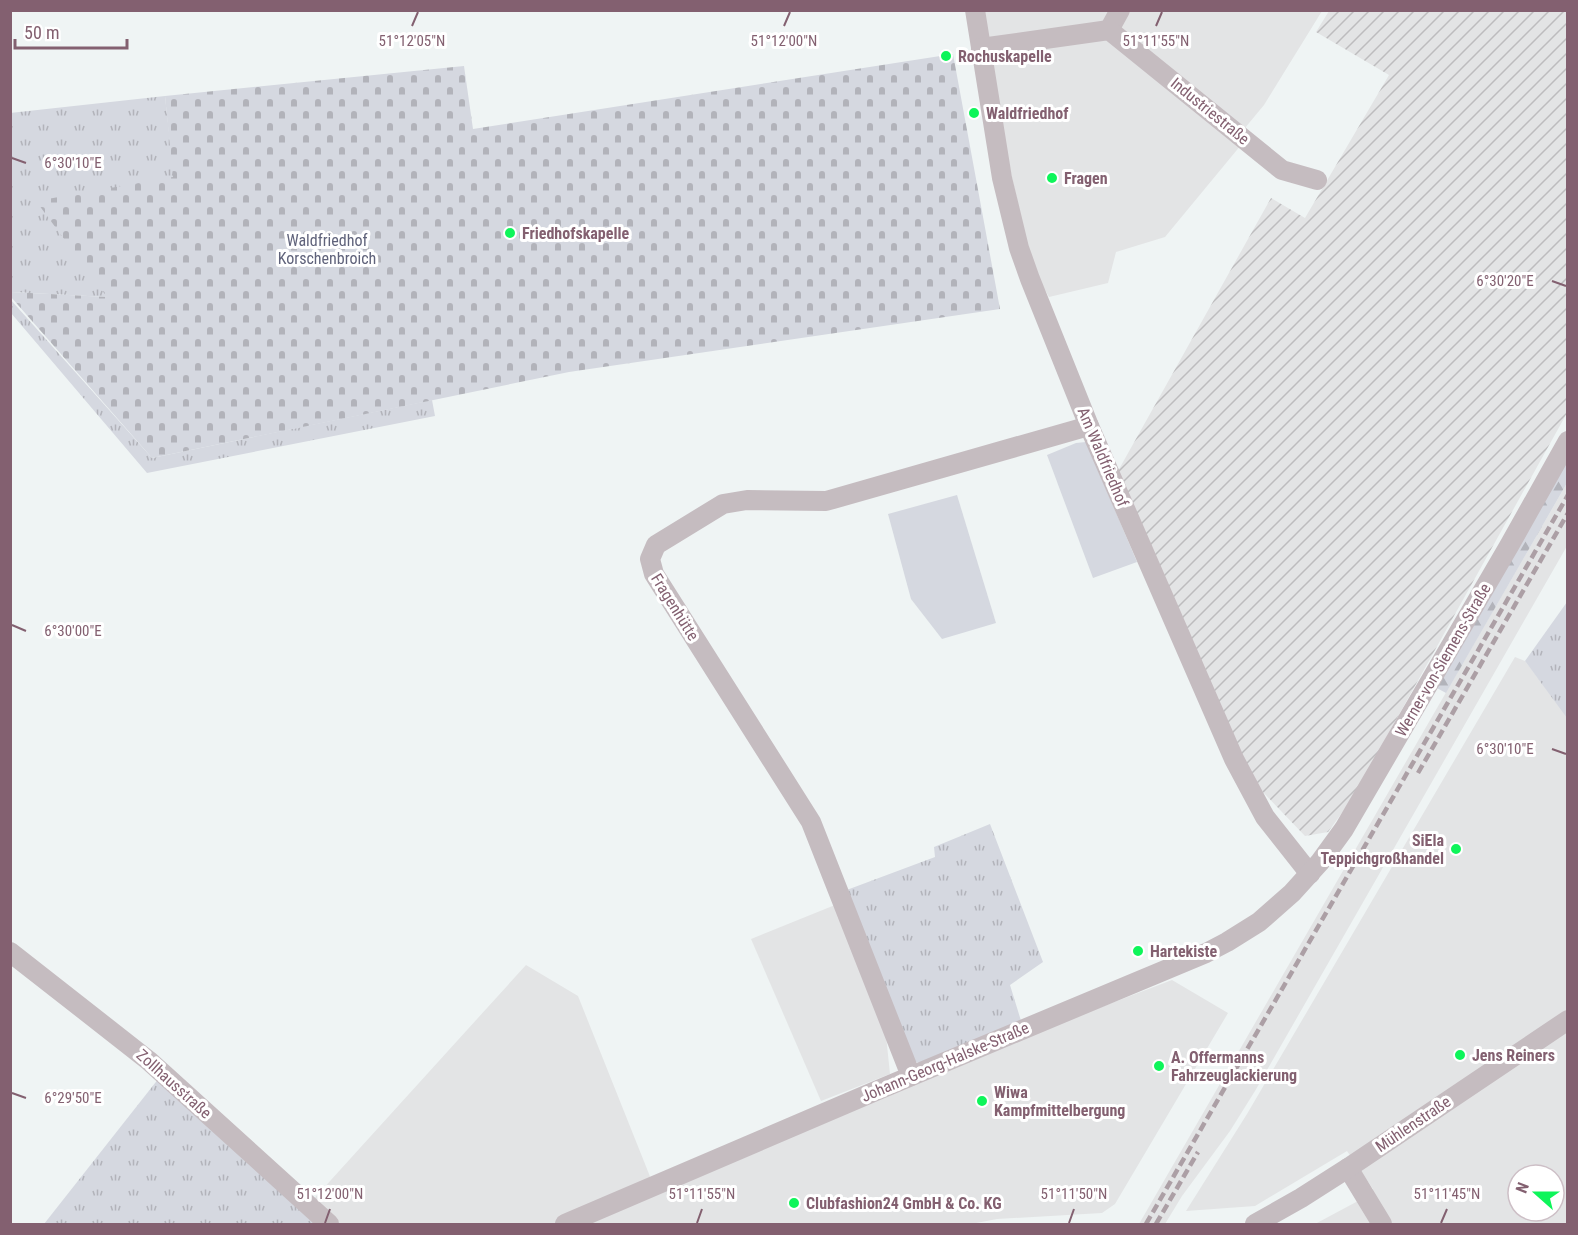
<svg xmlns="http://www.w3.org/2000/svg" width="1578" height="1235" font-family="'Roboto Condensed',sans-serif">
	<style>
		.built { fill: #e3e4e5; fill-rule: evenodd }
		.industrial { fill: url(#industrial-furrows) }
		.grass { fill: url(#grass-tufts) }
		.forest { fill: url(#forest-firs) }
		.cemetery { fill: url(#cemetery-stones) }
		.park { fill: #d5d8e0 }
		.lines { fill: none; stroke-linecap: round; stroke-linejoin: round }
		.minor { stroke: #c5bcc0; stroke-width: 20 }
		.rail { stroke: #ac9fa5; stroke-width: 4.5; stroke-dasharray: 9 4.5; stroke-linecap: butt }
		.ticks { fill: none; stroke: #836070; stroke-width: 2 }
		.poi-dot { fill: #0ef55a; stroke: #fff; stroke-width: 2 }
		.labels { text-anchor: middle; dominant-baseline: central; stroke-width: 6; stroke-linejoin: round; paint-order: stroke }
		.poi-label { font-size: 16px; font-weight: bold; fill: #836070; stroke: #fff; text-anchor: start }
		.street-label { font-size: 16px; fill: #836070; stroke: #fff }
		.park-label { font-size: 16px; fill: #5f627a; stroke: #fff }
		.ticks-label { font-size: 15px; text-anchor: middle; fill: #836070; stroke: #fff; stroke-width: 6; stroke-linejoin: round; paint-order: stroke }
	</style>
	<defs>
		<pattern id="industrial-furrows" width="10" height="10" patternUnits="userSpaceOnUse" patternTransform="scale(1.5)"><rect width="10" height="10" fill="#e3e4e5"/><path d="M-1 1l2-2M0 10L10 0M9 11l2-2" fill="none" stroke="#bdbcbe"/></pattern>
		<pattern id="grass-tufts" width="24" height="20" patternUnits="userSpaceOnUse" patternTransform="scale(1.5)"><rect width="24" height="20" fill="#d5d8e0"/><path d="M3 7l-1-3M5 7V3M7 7l1-3M15 17l-1-3M17 17v-4M19 17l1-3" fill="none" stroke="#b2b3ba"/></pattern>
		<pattern id="forest-firs" width="22" height="20" patternUnits="userSpaceOnUse" patternTransform="scale(1.5)"><rect width="22" height="20" fill="#d5d8e0"/><path d="M5 1l3.5 6h-7zM16 11l3.5 6h-7z" fill="#b2b3ba"/></pattern>
		<pattern id="cemetery-stones" width="16" height="16" patternUnits="userSpaceOnUse" patternTransform="scale(1.5)"><rect width="16" height="16" fill="#d5d8e0"/><path d="M2 7V4a2 2 0 0 1 4 0v3zM10 15v-3a2 2 0 0 1 4 0v3z" fill="#b2b3ba"/></pattern>
	</defs>
	<rect width="100%" height="100%" fill="#eff4f4"/>
	<!-- built -->
	<g class="built">
		<polygon points="979,11 1322,11 1264,105 1235,140 1241,145 1165,237 1116,252 1108,283 1049,297 1032,267 1011,173"/>
		<polygon points="1567,483 1567,546 1255,1091 1230,1131 1182,1196 1165,1224 1139,1224"/>
		<path d="M 1515,657 L 1525,661 L 1567,716 L 1567,1224 L 1315,1224 L 1358,1201 L 1373,1189 L 1347,1151 L 1255,1206 L 1186,1211 L 1247,1114 ZM 1518,1175 L 1554,1175 L 1554,1211 L 1518,1211 Z"/>
		<polygon points="835,905 885,1026 890,1074 821,1101 751,939"/>
		<polygon points="526,965 578,996 651,1179 1172,980 1228,1013 1115,1204 1102,1213 997,1219 971,1224 337,1224 311,1202"/>
	</g>
	<!-- industrial -->
	<polygon class="industrial" points="1329,11 1567,11 1567,413 1352,799 1328,832 1305,836 1260,789 1231,752 1118,471 1271,198 1305,218 1389,75 1316,32"/>
	<!-- grass -->
	<g class="grass">
		<polygon points="165,96 174,177 107,297 11,292 10,113"/>
		<polygon points="10,299 152,458 432,400 435,416 147,473 11,313"/>
		<polygon points="1567,602 1567,718 1525,661"/>
		<polygon points="990,824 1043,962 1010,985 1022,1024 925,1064 910,1061 844,891 935,857 934,847"/>
		<polygon points="159,1078 315,1224 44,1224"/>
	</g>
	<!-- forest -->
	<polygon class="forest" points="1567,456 1567,483 1446,693 1435,687"/>
	<!-- cemetery -->
	<polygon class="cemetery" points="953,54 1000,309 569,372 152,458 11,297 11,292 107,297 36,201 173,177 165,96 464,66 473,129"/>
	<!-- park -->
	<g class="park">
		<polygon points="1086,442 1137,562 1093,578 1047,455 1076,443"/>
		<polygon points="957,495 996,623 942,639 911,599 888,514"/>
	</g>
	<g class="lines">
		<!-- minor -->
		<g class="minor">
			<polyline points="975,10 1002,178 1019,248 1030,279 1089,426 1234,759 1265,817 1310,874"/>
			<polyline points="1109,30 1120,10"/>
			<polyline points="981,48 1109,30 1282,170 1317,180"/>
			<polyline points="10,952 148,1060 329,1224"/>
			<polyline points="911,1076 811,822 654,574 650,559 656,545 723,504 747,500 826,501 1089,426"/>
			<polyline points="1348,1168 1382,1224"/>
			<polyline points="565,1224 878,1090 1206,953 1227,942 1259,922 1292,893 1320,862 1344,829 1509,546 1568,441"/>
			<polyline points="1255,1224 1301,1198 1348,1168 1568,1020"/>
		</g>
		<!-- rail -->
		<g class="rail">
			<polyline points="1418,773 1568,513"/>
			<polyline points="1146,1224 1568,495"/>
			<polyline points="1156,1224 1198,1152"/>
		</g>
	</g>
	<!-- ticks -->
	<path class="ticks" d="M 412,26 L 418,12M 784,26 L 790,12M 1156,26 L 1162,12M 12,158 L 26,163M 1552,281 L 1566,286M 12,625 L 26,631M 1552,749 L 1566,754M 12,1093 L 26,1098M 325,1223 L 330,1209M 697,1223 L 702,1209M 1069,1223 L 1074,1209M 1441,1223 L 1447,1209"/>
	<!-- markers -->
	<g class="poi-dot">
		<circle cx="946" cy="56" r="6"/>
		<circle cx="974" cy="113" r="6"/>
		<circle cx="1052" cy="178" r="6"/>
		<circle cx="510" cy="233" r="6"/>
		<circle cx="1456" cy="849" r="6"/>
		<circle cx="1138" cy="951" r="6"/>
		<circle cx="1460" cy="1055" r="6"/>
		<circle cx="1159" cy="1066" r="6"/>
		<circle cx="982" cy="1101" r="6"/>
		<circle cx="794" cy="1203" r="6"/>
	</g>
	<g class="labels">
		<!-- poi labels -->
		<g class="poi-label">
			<text x="958" y="56">Rochuskapelle</text>
			<text x="986" y="113">Waldfriedhof</text>
			<text x="1064" y="178">Fragen</text>
			<text x="522" y="233">Friedhofskapelle</text>
			<text x="1444" y="840" text-anchor="end">SiEla<tspan x="1444" dy="18">Teppichgroßhandel</tspan></text>
			<text x="1150" y="951">Hartekiste</text>
			<text x="1472" y="1055">Jens Reiners</text>
			<text x="1171" y="1057">A. Offermanns<tspan x="1171" dy="18">Fahrzeuglackierung</tspan></text>
			<text x="994" y="1092">Wiwa<tspan x="994" dy="18">Kampfmittelbergung</tspan></text>
			<text x="806" y="1203">Clubfashion24 GmbH &amp; Co. KG</text>
		</g>
		<!-- street labels -->
		<g class="street-label">
			<text transform="translate(1210 111) rotate(39)">Industriestraße</text>
			<text transform="translate(1103 457) rotate(67)">Am Waldfriedhof</text>
			<text transform="translate(675 607) rotate(58)">Fragenhütte</text>
			<text transform="translate(1443 660) rotate(-60)">Werner-von-Siemens-Straße</text>
			<text transform="translate(945 1062) rotate(-23)">Johann-Georg-Halske-Straße</text>
			<text transform="translate(174 1084) rotate(42)">Zollhausstraße</text>
			<text transform="translate(1413 1124) rotate(-34)">Mühlenstraße</text>
		</g>
		<!-- park labels -->
		<g class="park-label">
			<text x="327" y="240">Waldfriedhof<tspan x="327" dy="18">Korschenbroich</tspan></text>
		</g>
	</g>
	<g class="ticks-label">
		<text x="412" y="46">51°12'05"N</text>
		<text x="784" y="46">51°12'00"N</text>
		<text x="1156" y="46">51°11'55"N</text>
		<text x="73" y="168">6°30'10"E</text>
		<text x="1505" y="286">6°30'20"E</text>
		<text x="73" y="636">6°30'00"E</text>
		<text x="1505" y="754">6°30'10"E</text>
		<text x="73" y="1103">6°29'50"E</text>
		<text x="330" y="1199">51°12'00"N</text>
		<text x="702" y="1199">51°11'55"N</text>
		<text x="1074" y="1199">51°11'50"N</text>
		<text x="1447" y="1199">51°11'45"N</text>
	</g>
	<!-- border -->
	<rect width="1578" height="1235" fill="none" stroke="#836070" stroke-width="24"/>
	<!-- north arrow -->
	<g transform="translate(1536 1193) rotate(291)"><circle r="28" fill="#ffffff" stroke="#cdbfc6" stroke-width="1.5"/>
	<path d="M0-4.5L10 22L0 15L-10 22Z" fill="#0ef55a"/>
	<text y="-9" font-size="16" font-weight="bold" text-anchor="middle" fill="#836070">N</text>
	</g>
	<!-- scale -->
	<path d="M15 39v9h112v-9" fill="none" stroke="#836070" stroke-width="3"/>
	<text x="24" y="39" font-size="18" fill="#836070" stroke="#ffffff" stroke-width="4.5" paint-order="stroke">50 m</text>
</svg>
